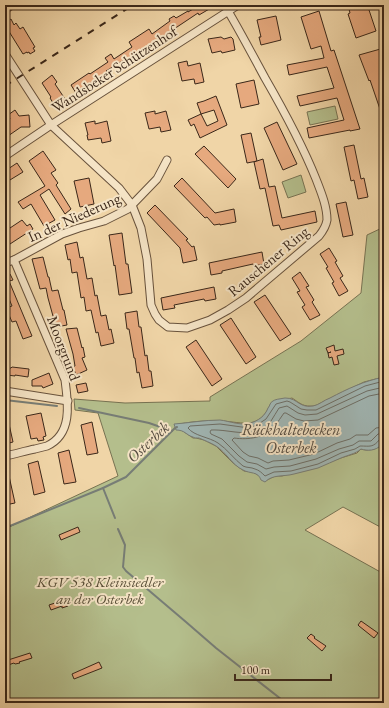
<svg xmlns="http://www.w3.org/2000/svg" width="389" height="708" font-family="'EB Garamond',serif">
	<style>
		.green { fill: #b4be8c; stroke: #777252 }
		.water { fill: #a0b6b4; stroke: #777d76 }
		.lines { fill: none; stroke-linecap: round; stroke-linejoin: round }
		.shore { stroke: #6d6e66; stroke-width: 1 }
		.stream { stroke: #777d76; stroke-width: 2 }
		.building { fill: #e6a97e; stroke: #3a2719; fill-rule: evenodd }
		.minor-casing { stroke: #68523c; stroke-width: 9 }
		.tertiary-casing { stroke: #68523c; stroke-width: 10 }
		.minor { stroke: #f5e4c6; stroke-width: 7 }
		.tertiary { stroke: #f5e4c6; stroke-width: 8 }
		.rail { stroke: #3a2719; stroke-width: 2; stroke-dasharray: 7 7; stroke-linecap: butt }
		.labels { text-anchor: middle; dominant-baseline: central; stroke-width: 4; stroke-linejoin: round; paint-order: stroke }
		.street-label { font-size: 15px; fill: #3a2719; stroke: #f5e4c6 }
		.park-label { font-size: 15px; font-style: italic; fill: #584d36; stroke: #f5e4c6 }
		.water-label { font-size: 16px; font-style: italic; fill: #544b40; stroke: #f5e4c6 }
	</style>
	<rect width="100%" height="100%" fill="#f0d5a7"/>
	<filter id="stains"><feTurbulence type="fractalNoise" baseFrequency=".005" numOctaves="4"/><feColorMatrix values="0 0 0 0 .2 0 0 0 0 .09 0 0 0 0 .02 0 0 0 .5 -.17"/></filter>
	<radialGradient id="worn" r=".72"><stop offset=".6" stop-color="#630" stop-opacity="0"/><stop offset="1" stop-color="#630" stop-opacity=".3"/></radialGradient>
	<!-- green -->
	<g class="green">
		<polygon points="335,106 338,119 310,125 307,112"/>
		<polygon points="301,175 306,192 288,198 282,182"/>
		<path d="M 384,227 L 384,377 L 364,382 L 315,406 C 303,407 301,404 292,398 L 271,403 C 259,431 244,422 221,421 C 206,420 188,422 174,425 L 193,438 L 196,438 L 204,440 L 216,446 L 233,463 L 244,471 L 253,472 L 267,480 L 275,476 L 282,476 L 357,453 L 361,449 C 367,451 376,450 381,445 C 382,444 383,441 384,439 L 384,529 L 343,507 L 305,530 L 384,574 L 384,699 L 381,703 L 5,703 L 5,529 L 118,476 L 98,413 L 75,410 L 74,399 L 125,403 L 210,401 L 210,397 L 301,341 L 361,293 L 367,235 Z"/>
	</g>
	<!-- water -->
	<path class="water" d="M 384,377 L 384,439 C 383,441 382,444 381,445 C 376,451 367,451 361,449 C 355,454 348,455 341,458 C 333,461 326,465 318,468 C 310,470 302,472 294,474 C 283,477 273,474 265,482 L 261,480 C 258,471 250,474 243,470 C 232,465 226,452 216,446 C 211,443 204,440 199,438 C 197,438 194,438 193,437 C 186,435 185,430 176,430 L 174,424 C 189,423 204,420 220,420 C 229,421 241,426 250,423 C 258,421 265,416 268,408 C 270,406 270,402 273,401 C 274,400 278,399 279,399 C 297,394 297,409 313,406 C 319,405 324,400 330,398 C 347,389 364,381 384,377 Z"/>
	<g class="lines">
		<!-- shore -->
		<g class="shore">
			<path d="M 384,381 L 365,386 L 316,410 L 307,410 L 301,409 L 290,402 L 287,401 L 276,404 L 266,419 L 257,425 L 249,428 L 220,424 L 190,426 L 188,428 C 194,436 209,437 218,443 C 227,449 234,459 243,466 C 247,468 251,467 255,469 C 259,470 262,473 265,476 L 274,472 L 291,471 L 318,464 L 341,453 L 355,449 L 360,446 C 370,446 373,448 380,439 L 384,438"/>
			<path d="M 384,387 L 367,391 L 317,414 L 305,415 L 298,413 L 287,406 L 279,408 C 276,412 274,417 271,421 C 255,441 232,429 211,430 L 210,432 L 211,434 L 222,439 L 239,456 L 247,462 L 257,464 L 266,469 L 274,467 L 290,466 L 316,459 L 339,449 L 353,445 L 359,441 L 371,441 L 378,434 L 384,433"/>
			<path d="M 384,393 L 369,396 L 318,420 L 304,421 L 296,419 L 286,413 L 284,413 C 281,417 278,422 275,426 C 264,438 249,440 234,438 L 232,440 L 243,452 L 249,456 L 258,458 L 268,463 L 273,461 L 289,460 L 314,454 L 337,443 L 350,439 L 356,435 L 368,435 L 376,428 L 384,427"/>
		</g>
		<!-- stream -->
		<g class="stream">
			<polyline points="5,400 57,406"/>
			<polyline points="79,408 149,423 172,431"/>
			<polyline points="103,488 115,518"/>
			<polyline points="5,528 103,488 126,477 175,428 177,427"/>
			<polyline points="118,529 125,545 123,567 126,571 186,622 216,648 286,703"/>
		</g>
	</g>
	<!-- building -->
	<g class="building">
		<polygon points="200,5 216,5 199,15 198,13 168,33 169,34 162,38 162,37 125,62 124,60 106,71 107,72 76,93 71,85 89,73 90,74 108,62 105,58 111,54 114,59 132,47 129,42 149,29 152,34 170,21 169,19 174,16 176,18 188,11 188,12"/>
		<polygon points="348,5 361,5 363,9 368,7 376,31 356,38 348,14 350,13"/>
		<polygon points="319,11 331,51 334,50 360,129 350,131 350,130 309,138 307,128 344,120 337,98 300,106 297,96 334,88 327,67 289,75 287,65 324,58 321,46 311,49 301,17"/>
		<polygon points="276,16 281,40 261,45 259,37 261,37 257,20"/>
		<polygon points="11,19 14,25 16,23 20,29 23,27 35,47 33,48 35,51 30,54 29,52 27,53 27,52 23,54 5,25 5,23"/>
		<polygon points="221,37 224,39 231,37 233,39 235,50 222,53 221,51 212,53 208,39"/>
		<polygon points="384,48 384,118 383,118 370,80 369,81 359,55"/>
		<polygon points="187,61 188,66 200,63 204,82 195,84 194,79 182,81 178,63"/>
		<polygon points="52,75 57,82 55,84 65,99 55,106 50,98 51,97 42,83"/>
		<polygon points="254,80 259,104 241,108 236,84"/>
		<path d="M 216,96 L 227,125 L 200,138 L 194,124 L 191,126 L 188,120 L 201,114 L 197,103 L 204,101 ZM 214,110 L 218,121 L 207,126 L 201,114 Z"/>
		<polygon points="15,110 19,116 29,115 30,127 21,127 8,136 5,131 5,122 10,119 8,115"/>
		<polygon points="155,111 155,114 166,111 171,130 161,132 160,127 149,129 145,113"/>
		<polygon points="95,121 95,124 107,121 111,141 102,143 101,138 88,140 87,135 88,135 85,123"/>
		<polygon points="277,122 297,164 283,170 264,128"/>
		<polygon points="251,133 257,161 247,163 241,135"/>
		<polygon points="354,145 361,179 364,178 368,197 358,199 354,180 351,181 344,147"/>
		<polygon points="204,146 236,179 228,188 195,154"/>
		<polygon points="43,151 56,170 51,173 58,183 56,185 71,209 65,214 49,189 40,195 55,220 44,226 31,204 23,209 18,202 45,186 29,161"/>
		<polygon points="263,159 269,187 275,186 282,218 315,211 317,222 281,230 279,225 273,226 265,188 260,189 254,162"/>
		<polygon points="17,163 23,172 5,183 5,171"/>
		<polygon points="89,178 94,204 80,207 74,181"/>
		<polygon points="182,178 215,213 234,209 236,222 220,225 220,224 214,225 207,217 205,218 174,186"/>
		<polygon points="346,202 353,235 343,237 336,204"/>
		<polygon points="155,205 188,239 186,240 192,247 194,246 197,260 183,263 180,248 147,213"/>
		<polygon points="22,220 27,226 30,224 33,229 10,244 5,236 5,230 10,227 10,228"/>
		<polygon points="122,233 126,264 128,264 132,293 119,295 115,265 114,266 109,235"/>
		<polygon points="77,242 80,258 83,257 87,279 92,278 95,296 97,295 101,316 106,315 109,330 111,329 114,343 101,346 98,332 96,333 91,310 86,311 84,297 81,298 77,272 72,273 70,259 68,260 65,245"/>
		<polygon points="329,248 337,261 335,262 343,276 340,278 348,291 339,296 332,283 334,282 326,268 328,267 320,254"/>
		<polygon points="262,252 264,264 254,266 253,264 222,271 222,273 211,275 209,263"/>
		<polygon points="43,257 48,277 49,277 50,282 52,291 58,290 63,310 64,310 67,325 56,327 48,298 46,288 40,289 32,259"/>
		<polygon points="5,271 7,275 10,274 13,280 9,281 32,336 23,339 16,321 12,322 6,308 12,306 5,289"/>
		<polygon points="300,272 309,286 306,287 314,300 312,302 320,315 310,320 302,307 305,305 297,292 300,291 292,278"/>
		<polygon points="214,287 216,299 205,301 204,299 174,305 175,308 163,310 161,298"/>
		<polygon points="265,295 291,334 280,341 254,302"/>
		<polygon points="137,311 139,327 141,327 145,356 147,355 149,371 151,371 153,386 142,388 139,372 137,373 135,358 134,358 129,329 127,329 125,313"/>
		<polygon points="231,318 256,357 246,364 220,325"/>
		<polygon points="77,328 82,348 83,347 85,357 82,358 87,370 76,375 73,367 75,366 73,354 66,329"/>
		<polygon points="196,340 222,379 212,386 186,347"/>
		<polygon points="334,345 335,351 343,349 344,354 337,356 339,364 334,365 332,357 329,358 328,353 331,352 328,353 326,348"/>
		<polygon points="12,367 29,369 28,377 15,375 15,376 7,375 8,368 11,368"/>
		<polygon points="49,373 53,384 43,388 42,386 32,386 32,380"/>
		<polygon points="86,383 88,391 78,393 76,385"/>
		<polygon points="41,413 46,436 43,437 44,440 38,441 37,438 31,439 26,416"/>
		<polygon points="7,415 13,442 5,444 5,416"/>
		<polygon points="92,422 98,453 87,455 81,425"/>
		<polygon points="69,450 76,482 64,484 58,453"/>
		<polygon points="38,461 45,492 34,495 28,464"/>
		<polygon points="5,467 7,467 15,503 5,505"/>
		<polygon points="78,527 80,532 61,540 59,535"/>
		<polygon points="71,599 71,601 67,603 68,606 62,608 62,606 51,610 49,605 58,602"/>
		<polygon points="361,621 378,633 374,638 359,626 358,625"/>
		<polygon points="311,634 315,637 314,638 326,646 322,651 307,638"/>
		<polygon points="30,653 32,658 19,662 20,663 15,664 14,663 5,666 5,661"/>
		<polygon points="99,662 102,668 74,679 72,674"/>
	</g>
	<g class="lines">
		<defs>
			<g id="minor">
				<path d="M 5,54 L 51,125 L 119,188 L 132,205 L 141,228 L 147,259 L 151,305 L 155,314 L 159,320 L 168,327 L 187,328 L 210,320 L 228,310 L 246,298 L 319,236 C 323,231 326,226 327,220 C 327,206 321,192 316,179 C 302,144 284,111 265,78 C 253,56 241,33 228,11"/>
				<polyline points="5,156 51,125 238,5"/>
				<polyline points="5,263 14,260 62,234 79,228 104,221 128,209 157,179 167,160"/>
				<polyline points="5,391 68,401"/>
				<path d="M 5,456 C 15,454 25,451 35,449 C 39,448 43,447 47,446 C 73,434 68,403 65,380 L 14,260"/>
			</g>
			<polyline id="tertiary" points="5,9 11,5"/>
		</defs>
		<!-- minor casing -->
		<use href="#minor" class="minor-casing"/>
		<!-- tertiary casing -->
		<use href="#tertiary" class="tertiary-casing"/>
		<!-- minor -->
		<use href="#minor" class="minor"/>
		<!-- tertiary -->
		<use href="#tertiary" class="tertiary"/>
		<!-- rail -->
		<polyline class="rail" points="5,86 133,5"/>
	</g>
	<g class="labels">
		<!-- street labels -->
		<g class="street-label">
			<text transform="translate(114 69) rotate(-33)">Wandsbeker Schützenhof</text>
			<text transform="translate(74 217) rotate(-24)">In der Niederung</text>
			<text transform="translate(268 261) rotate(-40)">Rauschener Ring</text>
			<text transform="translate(64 348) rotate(69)">Moorgrund</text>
		</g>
		<!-- park labels -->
		<g class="park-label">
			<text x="100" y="581">KGV 538 Kleinsiedler<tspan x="100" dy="17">an der Osterbek</tspan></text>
		</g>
		<!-- water labels -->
		<g class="water-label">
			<text x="291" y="429">Rückhaltebecken<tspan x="291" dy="18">Osterbek</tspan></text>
			<text transform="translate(148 442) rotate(-43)">Osterbek</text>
		</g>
	</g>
	<!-- margin -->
	<rect width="389" height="708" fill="none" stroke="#f0d5a7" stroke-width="20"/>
	<rect x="6" y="6" width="377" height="696" fill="none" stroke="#3a2719" stroke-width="2"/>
	<rect x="10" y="10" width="369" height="688" fill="none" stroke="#3a2719"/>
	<!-- scale -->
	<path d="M235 674v6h96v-6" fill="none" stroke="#3a2719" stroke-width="2"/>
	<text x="241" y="674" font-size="12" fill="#3a2719" stroke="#f5e4c6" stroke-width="3" paint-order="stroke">100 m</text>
	<rect width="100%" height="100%" filter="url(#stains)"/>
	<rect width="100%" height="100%" fill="url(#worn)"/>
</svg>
